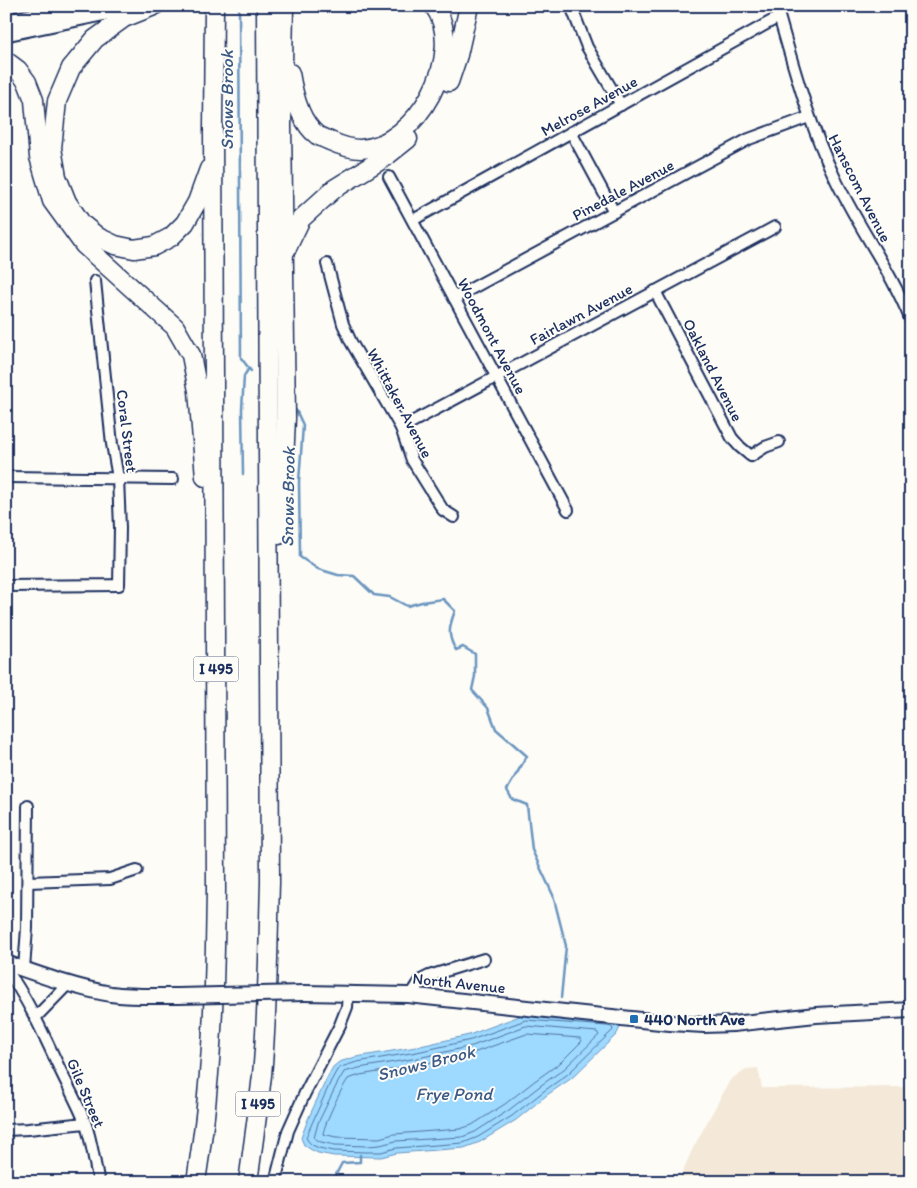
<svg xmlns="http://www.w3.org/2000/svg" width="917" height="1188" font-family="Itim,sans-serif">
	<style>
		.built { fill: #f4e9d8 }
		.water { fill: #9ed9ff; stroke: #6a95bf }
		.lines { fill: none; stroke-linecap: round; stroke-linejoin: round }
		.shore { stroke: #4f739e; stroke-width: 1 }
		.stream { stroke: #6a95bf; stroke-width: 2.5 }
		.street-casing { stroke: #1b2f5e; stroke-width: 14 }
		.secondary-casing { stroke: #1b2f5e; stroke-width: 18 }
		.primary-casing { stroke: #1b2f5e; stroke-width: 19 }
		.highway-casing { stroke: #1b2f5e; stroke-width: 21 }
		.street { stroke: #fdfcf7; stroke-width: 10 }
		.secondary { stroke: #fdfcf7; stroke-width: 14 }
		.primary { stroke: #fdfcf7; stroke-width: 15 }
		.highway { stroke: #fdfcf7; stroke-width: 18 }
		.secondary-bridge-casing { stroke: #1b2f5e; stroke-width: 18; stroke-linecap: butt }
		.secondary-bridge { stroke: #fdfcf7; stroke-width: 14 }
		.poi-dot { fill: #1f6fb2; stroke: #fdfcf7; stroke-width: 2 }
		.labels { text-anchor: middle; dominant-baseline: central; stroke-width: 4; stroke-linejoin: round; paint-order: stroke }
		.shield { fill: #fdfcf7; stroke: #5f6c8c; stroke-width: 1 }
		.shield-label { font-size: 15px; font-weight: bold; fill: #1b2f5e }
		.street-label { font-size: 16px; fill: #1b2f5e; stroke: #fdfcf7 }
		.poi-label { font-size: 16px; font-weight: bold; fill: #1b2f5e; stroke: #fdfcf7; text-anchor: start }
		.water-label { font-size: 18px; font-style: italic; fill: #3c5a86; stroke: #fdfcf7 }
	</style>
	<rect width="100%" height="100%" fill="#fdfcf7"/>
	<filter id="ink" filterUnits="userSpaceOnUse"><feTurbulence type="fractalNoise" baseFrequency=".02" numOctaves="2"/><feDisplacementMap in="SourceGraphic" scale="10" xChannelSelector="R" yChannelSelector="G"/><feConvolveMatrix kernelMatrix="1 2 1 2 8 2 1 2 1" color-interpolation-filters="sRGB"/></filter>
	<g filter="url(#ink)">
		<!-- built -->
		<polygon class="built" points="758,1068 762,1088 905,1087 911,1166 911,1182 678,1182 692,1150 730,1080 746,1069"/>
		<!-- water -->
		<path class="water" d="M 525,1014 L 617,1023 C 621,1028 619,1030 616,1035 L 572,1078 L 547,1095 L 516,1120 L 480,1142 L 464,1148 L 397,1153 L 381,1157 L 334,1156 L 318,1153 L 310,1149 L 304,1145 L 301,1138 L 308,1119 L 327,1078 L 333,1067 L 339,1062 L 356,1057 L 416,1047 L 469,1035 Z"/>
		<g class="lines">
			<!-- shore -->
			<g class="shore">
				<polygon points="526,1020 607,1026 612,1027 613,1030 568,1074 544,1091 512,1116 478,1137 463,1143 396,1148 381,1152 366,1152 334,1151 319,1148 312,1145 308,1141 306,1137 313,1121 331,1081 337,1070 341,1067 357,1062 417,1052 471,1040"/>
				<polygon points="526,1026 597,1032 599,1035 564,1069 540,1086 509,1110 475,1132 462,1137 396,1141 380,1145 367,1146 335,1145 321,1142 314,1138 318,1123 337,1084 344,1072 359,1068 418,1058 472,1046"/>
				<path d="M 527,1034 L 580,1038 L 582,1041 L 560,1063 L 536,1080 L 505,1104 L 472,1125 L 460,1129 L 394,1134 L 379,1138 L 336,1137 L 323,1134 C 325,1122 341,1089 348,1079 L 360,1075 L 420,1065 L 473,1053 Z"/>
			</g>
			<!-- stream -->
			<g class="stream">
				<polyline points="239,6 241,358 251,371"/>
				<path d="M 296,410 L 303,425 L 299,482 L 300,557 L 318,569 L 338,575 L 354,576 L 374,595 L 390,597 L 407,606 L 422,602 L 443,599 L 455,611 C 449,626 447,636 456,650 L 463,647 L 475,654 L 475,676 L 472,690 L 488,708 L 496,729 L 527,756 L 507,790 L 512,799 L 527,805 L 532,850 L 553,895 L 566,946 L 561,998"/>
				<polyline points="243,474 242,409 244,376 249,368"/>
				<polyline points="332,1182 342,1163 360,1162 360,1155"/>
			</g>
			<defs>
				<g id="street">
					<polyline points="571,6 587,47 621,105"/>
					<path d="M 776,6 C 793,64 808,122 834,176 C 857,226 891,270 911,321"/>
					<polyline points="571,132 614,212"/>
					<polyline points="389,177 568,510"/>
					<polyline points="413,220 779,17"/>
					<polyline points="327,264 343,324 351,342 401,428 412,460 443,510 454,517"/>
					<polyline points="655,291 732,438 740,447 751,456 765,447 779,442"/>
					<polyline points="454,298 749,139 809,117"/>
					<polyline points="401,428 775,227"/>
					<polyline points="6,477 173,479"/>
					<polyline points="6,586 119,585 120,528 118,478 112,444 95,281"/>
					<polyline points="28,882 110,879 137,870"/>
					<path d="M 6,969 C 27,998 42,1031 57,1063 C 66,1083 77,1102 85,1122 C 92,1141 94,1162 99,1182"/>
					<polyline points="24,969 27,928 28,806"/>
					<polyline points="411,995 421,980 429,976 484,959"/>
					<polyline points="35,1018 68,984"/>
					<polyline points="6,1130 28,1129 85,1123"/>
					<polyline points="275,1182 288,1131 305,1093 340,1025 347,1007 348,993"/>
				</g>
				<g id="secondary">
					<path d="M 6,963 C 40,975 76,988 111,994 C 133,997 156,996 178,996"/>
					<polyline points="305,993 408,995 583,1014 670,1023 704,1025 733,1024 816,1015 911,1010"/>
				</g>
				<g id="primary">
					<polyline points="6,22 83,6"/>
					<polyline points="6,33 135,6"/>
				</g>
				<g id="highway">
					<polyline points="154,6 124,18 95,39 71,68 57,101 52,148 57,177 67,202 82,224 98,237 115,245 134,249 154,246 171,237 185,223 197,202 209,169"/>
					<polyline points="6,61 18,70 27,82 34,100 39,157 52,201 84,245 175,327 191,355 198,391 205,477"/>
					<path d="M 290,73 C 293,92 300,122 317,135 C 320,137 326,139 330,141 C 339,145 349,149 360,149 C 416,147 468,54 434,6"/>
					<polyline points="449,82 458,55 469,6"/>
					<polyline points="286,250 301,219 334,189 384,158 408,139"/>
					<polyline points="279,535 283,485 286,418 282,125 284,6"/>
					<path d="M 196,1182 C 200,1153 205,1124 207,1095 C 214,1027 215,958 216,889 L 213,128 L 214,6"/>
					<path d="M 248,1182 C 253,1146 258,1111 262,1075 C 268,1012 268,947 270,883 L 266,6"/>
				</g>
			</defs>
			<!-- street casing -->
			<use href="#street" class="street-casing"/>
			<!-- secondary casing -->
			<use href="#secondary" class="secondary-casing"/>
			<!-- primary casing -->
			<use href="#primary" class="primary-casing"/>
			<!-- highway casing -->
			<use href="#highway" class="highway-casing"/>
			<!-- street -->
			<use href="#street" class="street"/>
			<!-- secondary -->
			<use href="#secondary" class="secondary"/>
			<!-- primary -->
			<use href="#primary" class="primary"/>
			<!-- highway -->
			<use href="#highway" class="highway"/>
			<defs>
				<polyline id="secondary-bridge" points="178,996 305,993"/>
			</defs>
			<!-- secondary-bridge casing -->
			<use href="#secondary-bridge" class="secondary-bridge-casing"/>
			<!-- secondary-bridge -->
			<use href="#secondary-bridge" class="secondary-bridge"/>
		</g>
	</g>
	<!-- markers -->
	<rect class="poi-dot" x="629" y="1014" width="10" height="10" rx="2.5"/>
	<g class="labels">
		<!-- shield labels -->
		<g class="shield">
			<rect x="193.5" y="656.5" width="45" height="25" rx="4"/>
			<rect x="235.5" y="1091.5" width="45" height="25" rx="4"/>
		</g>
		<g class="shield-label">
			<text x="216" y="669">I 495</text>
			<text x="258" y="1104">I 495</text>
		</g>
		<!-- street labels -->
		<g class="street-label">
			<text transform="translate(589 106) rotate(-29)">Melrose Avenue</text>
			<text transform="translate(860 188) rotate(63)">Hanscom Avenue</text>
			<text transform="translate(623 190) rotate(-28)">Pinedale Avenue</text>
			<text transform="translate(581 314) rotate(-28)">Fairlawn Avenue</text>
			<text transform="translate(492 336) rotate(62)">Woodmont Avenue</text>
			<text transform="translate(713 370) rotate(63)">Oakland Avenue</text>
			<text transform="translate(400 403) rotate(62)">Whittaker Avenue</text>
			<text transform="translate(127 431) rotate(83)">Coral Street</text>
			<text transform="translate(459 983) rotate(6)">North Avenue</text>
			<text transform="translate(86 1093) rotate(67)">Gile Street</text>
		</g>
		<!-- poi labels -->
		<g class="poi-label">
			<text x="644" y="1019">440 North Ave</text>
		</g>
		<!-- water labels -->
		<g class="water-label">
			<text transform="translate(227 100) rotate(-90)">Snows Brook</text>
			<text transform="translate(288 497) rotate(-89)">Snows Brook</text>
			<text transform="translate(426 1063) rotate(-14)">Snows Brook</text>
			<text x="454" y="1094">Frye Pond</text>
		</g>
	</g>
	<!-- margin -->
	<rect width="917" height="1188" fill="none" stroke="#fdfcf7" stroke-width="25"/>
	<rect x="12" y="12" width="892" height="1163" fill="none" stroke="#1b2f5e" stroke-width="2" filter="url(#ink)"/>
</svg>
